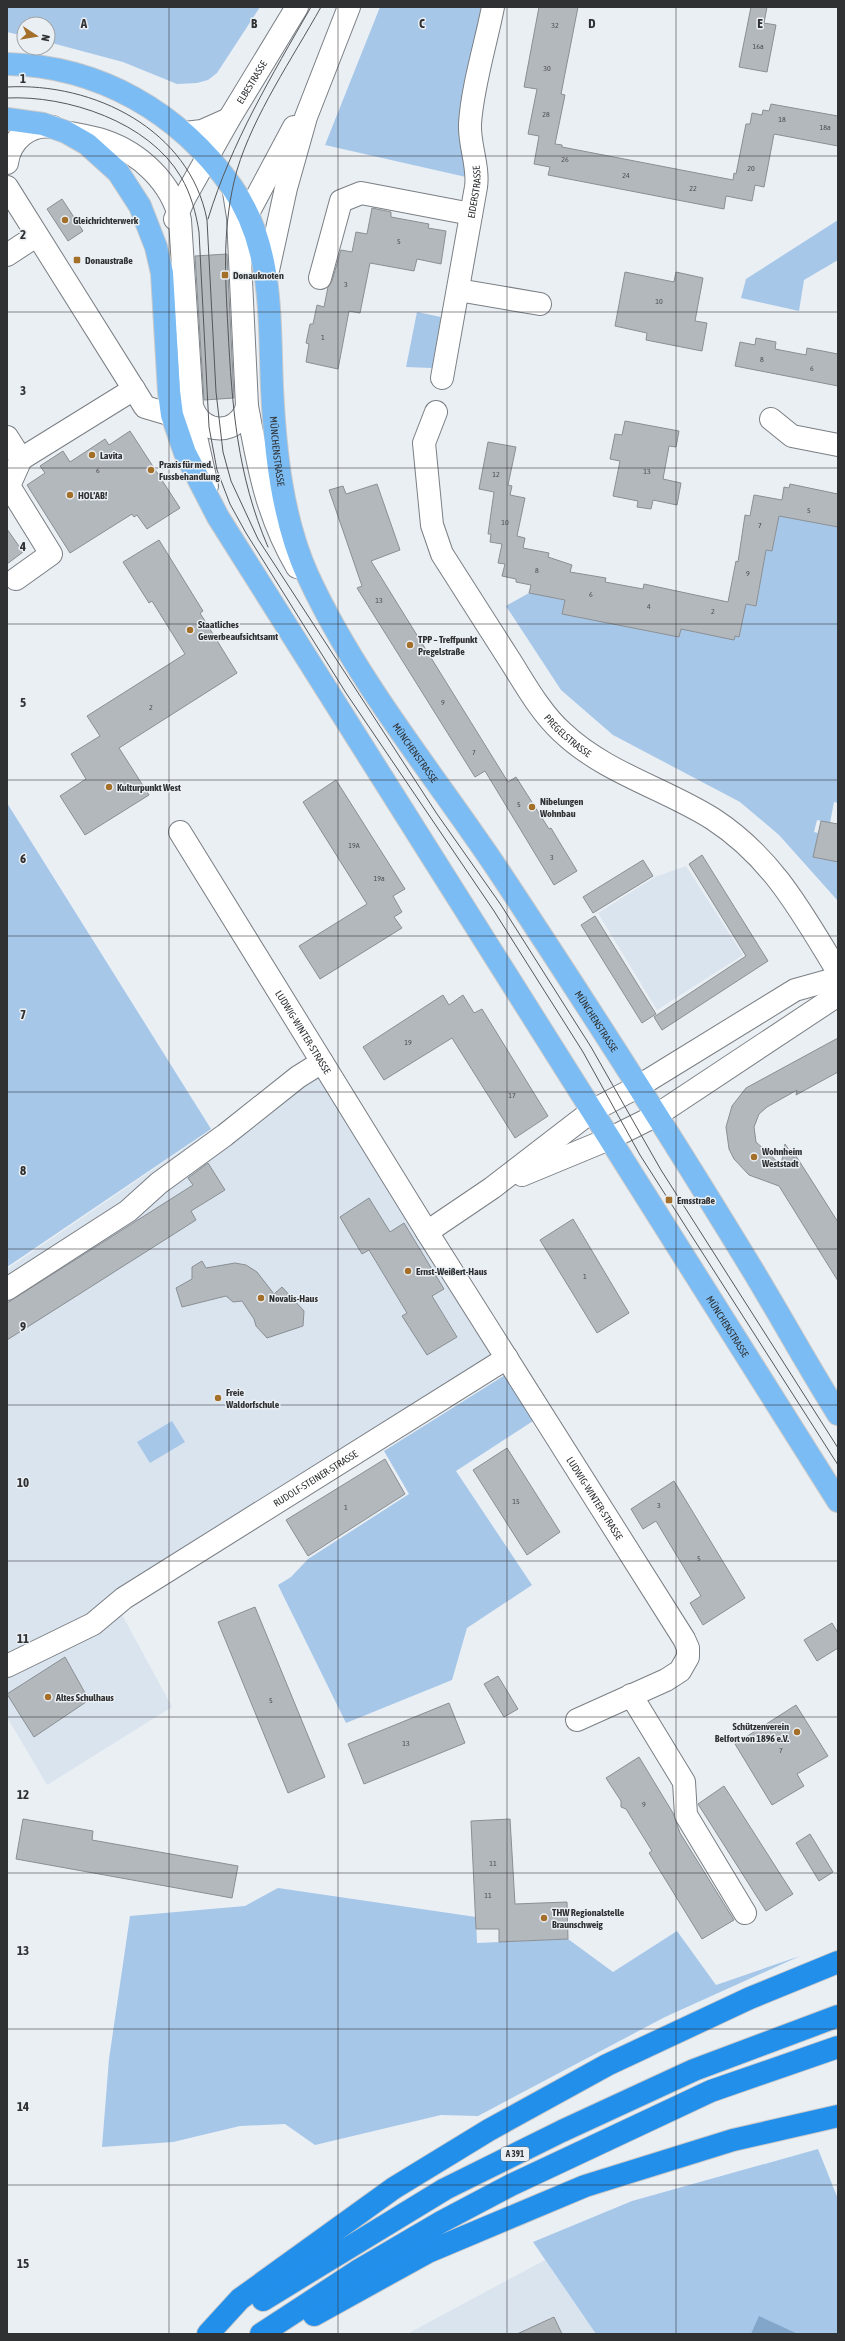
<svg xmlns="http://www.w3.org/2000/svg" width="845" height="2341" font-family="'Asap Condensed',sans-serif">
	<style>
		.built { fill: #dae4ef }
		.green { fill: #a7c7e9 }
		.water { fill: #82a6ca }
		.building { fill: #b3b8bd; stroke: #8a8f93 }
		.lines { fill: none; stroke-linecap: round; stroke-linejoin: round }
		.minor-casing { stroke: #7a7f84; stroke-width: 24 }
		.major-casing { stroke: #c9c9ca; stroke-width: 24 }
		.highway-casing { stroke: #c9c9ca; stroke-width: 24 }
		.minor { stroke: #fff; stroke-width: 22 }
		.major { stroke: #7abcf3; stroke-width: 22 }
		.highway { stroke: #228feb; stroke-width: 22 }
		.tram { stroke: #55575a; stroke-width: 1 }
		.grid { fill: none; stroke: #2f3133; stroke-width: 1; stroke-opacity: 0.55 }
		.poi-dot { fill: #a46f29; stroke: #eaeff4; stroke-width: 1.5 }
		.labels { text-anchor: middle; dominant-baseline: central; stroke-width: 3; stroke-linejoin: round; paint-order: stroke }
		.number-label { font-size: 8px; fill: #505356 }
		.shield { fill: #eaeff4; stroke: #676a6d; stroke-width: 1 }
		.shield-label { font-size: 9px; font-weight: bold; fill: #2f3133 }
		.street-label { font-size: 10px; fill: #2f3133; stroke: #eaeff4 }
		.poi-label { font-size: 10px; font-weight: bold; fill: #2f3133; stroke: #eaeff4; text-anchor: start }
		.grid-label { font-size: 13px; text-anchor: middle; font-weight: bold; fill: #2f3133; stroke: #eaeff4; stroke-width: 3; stroke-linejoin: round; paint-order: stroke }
	</style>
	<rect width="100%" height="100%" fill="#eaeff4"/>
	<!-- built -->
	<g class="built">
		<polygon points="686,866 743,955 657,1010 598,913 655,877"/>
		<polygon points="311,1062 492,1358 112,1596 172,1707 47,1785 7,1717 7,1269"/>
		<polygon points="545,2260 596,2334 407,2334"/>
	</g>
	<!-- green -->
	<g class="green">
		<polygon points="7,7 260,7 217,73 208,80 197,83 177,84 123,62 48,42 48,24 24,24 24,36 7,32"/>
		<polygon points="380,7 481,7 460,116 459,137 466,177 325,145"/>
		<polygon points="838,220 838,260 804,280 799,311 741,298 746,279"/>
		<polygon points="417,312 441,317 432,368 406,367"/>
		<polygon points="779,516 838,527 838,803 834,802 830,823 817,820 814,832 818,833 814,857 838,862 838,901 779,835 740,802 613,735 561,690 506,606 529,593 541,595 543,588 555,590 553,598 565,600 562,614 679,637 682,624 694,632 704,634 705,630 734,640 735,636 739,637 743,604 756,606 766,550 772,551"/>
		<polygon points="7,803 211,1129 7,1267"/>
		<polygon points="505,1375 533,1421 456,1471 532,1585 467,1628 452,1680 346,1723 278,1585 291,1577 308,1559 409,1494 384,1451"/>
		<polygon points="172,1421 185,1442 150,1463 137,1442"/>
		<polygon points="278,1888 476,1917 477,1943 568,1939 613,1972 677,1931 716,1985 800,1956 665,2017 478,2116 441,2115 315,2145 285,2124 240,2126 173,2142 102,2147 109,2059 130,1916 245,1906"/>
		<polygon points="818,2149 838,2199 838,2334 596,2334 533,2242 632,2201"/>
	</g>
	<!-- water -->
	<polygon class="water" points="759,2316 798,2334 751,2334"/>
	<!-- building -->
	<g class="building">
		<polygon points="539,7 578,7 561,94 565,95 555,144 562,145 562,147 733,180 734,173 736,174 746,124 750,124 752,113 762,115 763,110 769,111 771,104 838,116 838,146 774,134 764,187 755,185 752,201 726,196 724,209 548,175 550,167 534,164 539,136 528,134 537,89 524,87"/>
		<polygon points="751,7 767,7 764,23 776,25 767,72 739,67"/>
		<polygon points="62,199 83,231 68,241 47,209"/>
		<polygon points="372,208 391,212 391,217 429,224 428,228 446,231 441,264 417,259 414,271 370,263 360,313 349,311 338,369 306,362 309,344 306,343 310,324 313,324 317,305 324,307 328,287 332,281 341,250 352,252 356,232 367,234"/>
		<polygon points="227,254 234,398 204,400 195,256"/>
		<polygon points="625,272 674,282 676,272 703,278 695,321 707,323 702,351 646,340 647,333 615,326"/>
		<polygon points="756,338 776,342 775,349 806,355 807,348 838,354 838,386 735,366 740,342 755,345"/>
		<polygon points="625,421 679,431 676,447 669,446 663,479 681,483 677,505 653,500 651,509 637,507 638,501 613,496 620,461 610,459 615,434 622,435"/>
		<polygon points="130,431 180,508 147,529 137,515 134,517 132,514 70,553 27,485 45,473 40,466 63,451 70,462 105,439 109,445"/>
		<polygon points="488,442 516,447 508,485 512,486 510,495 525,498 517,536 525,538 523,548 549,553 548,557 572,565 570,572 606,578 605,582 643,589 644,584 728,602 736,561 738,562 745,515 750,516 754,495 782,500 784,487 789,488 790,484 838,494 838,527 779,516 772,551 766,550 756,606 746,604 739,637 735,636 734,640 681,629 679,637 562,614 565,600 529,593 531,585 516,582 516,579 502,576 505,564 498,563 502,544 490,542 491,534 488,534 494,492 479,489"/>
		<polygon points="377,484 400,550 371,561 508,782 516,777 549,829 551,828 577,871 554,885 485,771 475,777 357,588 362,586 329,490 343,486 346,494"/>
		<polygon points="7,529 23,552 7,564"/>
		<polygon points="159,540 203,611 200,613 237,673 119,748 149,795 85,835 60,796 86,779 71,754 100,736 87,716 185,654 152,601 149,603 123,562"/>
		<polygon points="336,780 405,889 393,896 402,912 394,917 402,928 320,979 299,946 367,904 303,802"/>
		<polygon points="821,821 838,824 838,862 813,857"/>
		<polygon points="702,855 768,961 662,1030 654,1017 746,956 689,864"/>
		<polygon points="643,860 653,876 593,913 583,897"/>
		<polygon points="595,916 656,1014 642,1023 581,925"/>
		<polygon points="443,995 449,1005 463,995 474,1013 482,1009 548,1116 515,1138 452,1038 384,1080 363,1047"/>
		<polygon points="838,1038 838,1072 796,1095 797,1090 767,1107 759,1114 754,1127 756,1142 781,1165 785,1144 794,1158 796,1156 838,1222 838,1281 779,1186 749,1175 734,1159 729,1149 726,1127 732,1106 746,1088"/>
		<polygon points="208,1163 225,1190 191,1211 196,1220 7,1340 7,1303 193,1185 188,1178"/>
		<polygon points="369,1198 390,1232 404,1223 444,1289 432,1296 457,1337 427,1355 402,1316 407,1313 369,1250 362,1254 340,1217"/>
		<polygon points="573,1219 629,1313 597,1333 540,1240"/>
		<polygon points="202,1261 206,1268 235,1263 246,1265 257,1272 274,1294 282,1287 304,1311 303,1326 267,1338 256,1326 254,1319 242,1301 233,1302 226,1296 182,1307 176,1288 192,1279 192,1267"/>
		<polygon points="507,1448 560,1532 527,1555 473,1470"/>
		<polygon points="385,1459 405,1494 308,1556 286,1520"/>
		<polygon points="674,1481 745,1598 703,1625 690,1603 701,1596 656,1521 643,1529 631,1509"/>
		<polygon points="255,1607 325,1777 288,1793 218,1622"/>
		<polygon points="832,1623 838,1633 838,1648 817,1661 804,1640"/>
		<polygon points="65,1657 89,1700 34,1737 7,1694"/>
		<polygon points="498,1676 518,1709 504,1717 484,1684"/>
		<polygon points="449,1703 465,1743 364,1784 348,1744"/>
		<polygon points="796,1705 828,1756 797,1774 804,1786 772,1805 735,1744"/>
		<polygon points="639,1757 673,1813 680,1833 734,1920 702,1939 649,1853 652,1851 626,1809 621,1807 621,1801 606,1778"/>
		<polygon points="724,1786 793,1894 766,1911 698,1804"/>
		<polygon points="23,1819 93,1831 92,1840 238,1866 232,1898 16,1859"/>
		<polygon points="510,1819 515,1904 567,1902 568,1939 499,1942 499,1929 476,1929 471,1821"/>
		<polygon points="810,1834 833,1872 819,1881 796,1843"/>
		<polygon points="554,2317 562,2334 517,2334"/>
	</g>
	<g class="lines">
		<defs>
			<g id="minor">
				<path d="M 70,133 C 81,135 94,137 105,141 C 140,153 172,183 180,220 L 192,406 C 201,436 239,436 247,406 L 238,217 L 234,192"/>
				<polyline points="185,133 202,131 229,119"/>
				<path d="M 7,163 C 10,140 30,123 53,127"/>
				<polyline points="7,187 145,407 172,415"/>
				<path id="s1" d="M 175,219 L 185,197 L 229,119 L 297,7"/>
				<polyline points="243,231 247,215 294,127"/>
				<polyline points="7,255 36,236"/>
				<polyline points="267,275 286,188 306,117 349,7"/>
				<polyline points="320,278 341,201 361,193 471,214"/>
				<polyline points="458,290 540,304"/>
				<path id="s2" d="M 442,378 L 476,187 C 479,166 469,145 470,124 C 472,88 486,43 493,7"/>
				<path d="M 247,406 C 258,465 266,514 297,567"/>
				<polyline points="192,408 196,437 207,486"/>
				<path id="s3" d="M 436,412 L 424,443 L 432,525 L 442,554 C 464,589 487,624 509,659 C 525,684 540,712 562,732 C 605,773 664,788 713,819 C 773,858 802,913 838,972"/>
				<polyline points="771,419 792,436 838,445"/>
				<polyline points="7,437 21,459"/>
				<polyline points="16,579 51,554 9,486 21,459 134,389"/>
				<path id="s4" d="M 180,832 L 427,1232 L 684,1639 L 688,1648 L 688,1657 L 680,1671 L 666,1680 L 577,1720"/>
				<polyline points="522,1175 609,1139 657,1115 838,995"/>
				<polyline points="427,1232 492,1188 592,1111 639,1086 795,990 838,978"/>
				<polyline points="7,1289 128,1211 159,1183 225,1135 298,1077 322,1062"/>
				<path id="s5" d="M 7,1666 L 93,1624 L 124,1598 L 507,1358"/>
				<polyline points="631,1695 684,1782 686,1815 745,1913"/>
			</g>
			<g id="major">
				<path id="s6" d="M 7,64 C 99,66 179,112 232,187 C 274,247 269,319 272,388 C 275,450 282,519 308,576 C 357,682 433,773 498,870 C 584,1000 668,1131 749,1264 C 779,1313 807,1365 838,1414"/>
				<path id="s7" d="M 7,119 L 43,124 L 66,132 L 87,144 L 118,172 L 140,206 L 156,247 L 162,273 L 169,392 L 172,415 L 185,453 L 218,517 L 838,1501"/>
			</g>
			<g id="highway">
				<polyline points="263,2300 445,2189 562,2131 694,2070 838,2016"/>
				<polyline points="314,2315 428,2252 585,2186 733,2140 838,2116"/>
				<polyline points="208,2334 240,2299 394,2188 489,2130 607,2065 750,1998 838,1962"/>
				<polyline points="261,2334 359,2270 441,2222 511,2185 711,2091 838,2047"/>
			</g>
		</defs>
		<!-- minor casing -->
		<use href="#minor" class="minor-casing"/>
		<!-- major casing -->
		<use href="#major" class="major-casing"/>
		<!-- highway casing -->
		<use href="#highway" class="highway-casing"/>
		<!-- minor -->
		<use href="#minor" class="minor"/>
		<!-- major -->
		<use href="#major" class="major"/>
		<!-- highway -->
		<use href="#highway" class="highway"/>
		<!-- tram -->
		<g class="tram">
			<path d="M 7,87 C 94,82 190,130 207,220 L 216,392 L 223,452 L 231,481 L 258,539 L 437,814 L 501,905 L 591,1047 L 661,1170 L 838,1448"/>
			<path d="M 7,98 C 67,95 149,122 181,177 C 191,194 196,213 199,232 L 209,427 L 217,470 L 230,504 L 246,533 L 346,693 L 494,911 L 583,1052 L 640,1155 L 838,1465"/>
			<path d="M 208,219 C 232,141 271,77 311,7"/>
			<path d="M 268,547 C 237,475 232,406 228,329 C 225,273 222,225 237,170 C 254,114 292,59 321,7"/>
		</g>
	</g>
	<!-- grid -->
	<path class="grid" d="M 169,7 L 169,2334M 338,7 L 338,2334M 507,7 L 507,2334M 676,7 L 676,2334M 7,156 L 838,156M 7,312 L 838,312M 7,468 L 838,468M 7,624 L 838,624M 7,780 L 838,780M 7,936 L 838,936M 7,1092 L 838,1092M 7,1249 L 838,1249M 7,1405 L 838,1405M 7,1561 L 838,1561M 7,1717 L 838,1717M 7,1873 L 838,1873M 7,2029 L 838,2029M 7,2185 L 838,2185"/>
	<!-- markers -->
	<g class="poi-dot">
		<circle cx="65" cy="220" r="4"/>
		<rect x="73" y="256" width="8" height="8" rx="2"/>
		<rect x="221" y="271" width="8" height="8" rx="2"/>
		<circle cx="92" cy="455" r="4"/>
		<circle cx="151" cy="470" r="4"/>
		<circle cx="70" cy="495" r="4"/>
		<circle cx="190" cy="630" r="4"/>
		<circle cx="410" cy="645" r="4"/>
		<circle cx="109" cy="787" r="4"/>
		<circle cx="532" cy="807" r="4"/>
		<circle cx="754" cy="1157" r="4"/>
		<rect x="665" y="1196" width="8" height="8" rx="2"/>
		<circle cx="408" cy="1271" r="4"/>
		<circle cx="261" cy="1298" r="4"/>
		<circle cx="218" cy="1398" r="4"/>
		<circle cx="48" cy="1697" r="4"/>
		<circle cx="797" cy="1732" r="4"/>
		<circle cx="544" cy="1918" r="4"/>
	</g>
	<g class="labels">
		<!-- number labels -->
		<g class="number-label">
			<text x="555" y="25">32</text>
			<text x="758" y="46">16a</text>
			<text x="547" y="68">30</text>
			<text x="546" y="114">28</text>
			<text x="782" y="119">18</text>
			<text x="825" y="127">18a</text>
			<text x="565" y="159">26</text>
			<text x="751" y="168">20</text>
			<text x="626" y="175">24</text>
			<text x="693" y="188">22</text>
			<text x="399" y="241">5</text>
			<text x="346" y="284">3</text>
			<text x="659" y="301">10</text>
			<text x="323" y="337">1</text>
			<text x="762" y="359">8</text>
			<text x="812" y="368">6</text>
			<text x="98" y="470">6</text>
			<text x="647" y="471">13</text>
			<text x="496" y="474">12</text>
			<text x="809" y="510">5</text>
			<text x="505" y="522">10</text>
			<text x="760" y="525">7</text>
			<text x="537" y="570">8</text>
			<text x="748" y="573">9</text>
			<text x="591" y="594">6</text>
			<text x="379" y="600">13</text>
			<text x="649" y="606">4</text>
			<text x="713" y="611">2</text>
			<text x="443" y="702">9</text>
			<text x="151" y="707">2</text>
			<text x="474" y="752">7</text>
			<text x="519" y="804">5</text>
			<text x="354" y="845">19A</text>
			<text x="552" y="857">3</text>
			<text x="379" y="878">19a</text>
			<text x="408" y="1042">19</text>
			<text x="512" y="1095">17</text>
			<text x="585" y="1276">1</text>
			<text x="516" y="1501">15</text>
			<text x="659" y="1505">3</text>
			<text x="346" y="1507">1</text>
			<text x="699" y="1558">5</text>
			<text x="271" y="1700">5</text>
			<text x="406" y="1743">13</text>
			<text x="781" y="1750">7</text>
			<text x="644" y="1804">9</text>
			<text x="493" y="1863">11</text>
			<text x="488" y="1895">11</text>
		</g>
		<!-- shield labels -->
		<rect class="shield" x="501" y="2147" width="28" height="14" rx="3"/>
		<g class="shield-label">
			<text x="515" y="2154">A 391</text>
		</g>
		<!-- street labels -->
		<g class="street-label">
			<text stroke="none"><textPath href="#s1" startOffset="157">ELBESTRASSE</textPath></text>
			<text stroke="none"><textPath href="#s2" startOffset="189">EIDERSTRASSE</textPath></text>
			<text stroke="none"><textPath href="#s6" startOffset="538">MÜNCHENSTRASSE</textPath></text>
			<text stroke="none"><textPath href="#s3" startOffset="368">PREGELSTRASSE</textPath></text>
			<text stroke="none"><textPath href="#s6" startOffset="874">MÜNCHENSTRASSE</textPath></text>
			<text stroke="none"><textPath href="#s6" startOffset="1198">MÜNCHENSTRASSE</textPath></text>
			<text stroke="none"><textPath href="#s4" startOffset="235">LUDWIG-WINTER-STRASSE</textPath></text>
			<text stroke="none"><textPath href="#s7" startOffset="1449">MÜNCHENSTRASSE</textPath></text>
			<text stroke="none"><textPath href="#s5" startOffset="362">RUDOLF-STEINER-STRASSE</textPath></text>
			<text stroke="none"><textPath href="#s4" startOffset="785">LUDWIG-WINTER-STRASSE</textPath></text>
		</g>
		<!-- poi labels -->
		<g class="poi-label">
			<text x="73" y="220">Gleichrichterwerk</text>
			<text x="85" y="260">Donaustraße</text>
			<text x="233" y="275">Donauknoten</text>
			<text x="100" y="455">Lavita</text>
			<text x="159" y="464">Praxis für med.<tspan x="159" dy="12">Fussbehandlung</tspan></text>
			<text x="78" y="495">HOL’AB!</text>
			<text x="198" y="624">Staatliches<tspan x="198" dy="12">Gewerbeaufsichtsamt</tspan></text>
			<text x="418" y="639">TPP – Treffpunkt<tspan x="418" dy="12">Pregelstraße</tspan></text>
			<text x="117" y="787">Kulturpunkt West</text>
			<text x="540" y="801">Nibelungen<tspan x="540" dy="12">Wohnbau</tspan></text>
			<text x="762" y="1151">Wohnheim<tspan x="762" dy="12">Weststadt</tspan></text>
			<text x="677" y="1200">Emsstraße</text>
			<text x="416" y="1271">Ernst-Weißert-Haus</text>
			<text x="269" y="1298">Novalis-Haus</text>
			<text x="226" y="1392">Freie<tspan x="226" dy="12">Waldorfschule</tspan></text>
			<text x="56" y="1697">Altes Schulhaus</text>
			<text x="789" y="1726" text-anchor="end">Schützenverein<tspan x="789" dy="12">Belfort von 1896 e.V.</tspan></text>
			<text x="552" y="1912">THW Regionalstelle<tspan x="552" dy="12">Braunschweig</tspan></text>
		</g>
	</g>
	<g class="grid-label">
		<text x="84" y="28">A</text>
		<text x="254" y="28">B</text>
		<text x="422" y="28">C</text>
		<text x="592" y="28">D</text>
		<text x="760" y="28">E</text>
		<text x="23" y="83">1</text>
		<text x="23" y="239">2</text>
		<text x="23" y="395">3</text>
		<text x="23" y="551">4</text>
		<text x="23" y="707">5</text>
		<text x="23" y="863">6</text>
		<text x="23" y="1019">7</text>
		<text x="23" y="1175">8</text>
		<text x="23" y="1331">9</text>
		<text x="23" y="1487">10</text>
		<text x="23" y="1643">11</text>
		<text x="23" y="1799">12</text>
		<text x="23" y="1955">13</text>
		<text x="23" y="2111">14</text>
		<text x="23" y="2268">15</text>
	</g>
	<!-- border -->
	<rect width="845" height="2341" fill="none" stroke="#2f3133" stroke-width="16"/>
	<!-- north arrow -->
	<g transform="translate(36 36) rotate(102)"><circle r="19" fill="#eaeff4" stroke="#9fa3a7"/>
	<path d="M0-3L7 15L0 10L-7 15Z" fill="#a46f29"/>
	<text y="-6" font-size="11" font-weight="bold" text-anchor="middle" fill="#2f3133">N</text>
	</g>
</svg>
